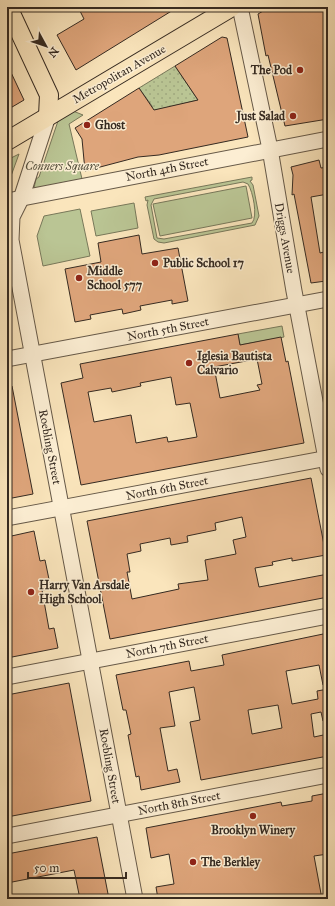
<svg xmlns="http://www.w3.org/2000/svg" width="335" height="906" font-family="'IM FELL Great Primer',serif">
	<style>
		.grass { fill: url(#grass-dots); stroke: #78785a }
		.green { fill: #bac594; stroke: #78785a; fill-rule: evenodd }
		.building { fill: #dea57b; stroke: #352a21; fill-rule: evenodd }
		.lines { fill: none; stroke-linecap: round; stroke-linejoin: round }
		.minor-casing { stroke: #665948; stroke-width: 17 }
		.major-casing { stroke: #352a21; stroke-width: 20 }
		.minor { stroke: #fceed3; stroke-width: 15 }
		.major { stroke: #fae5bc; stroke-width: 18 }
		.poi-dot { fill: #8f2418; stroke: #fceed3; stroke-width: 1.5 }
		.labels { text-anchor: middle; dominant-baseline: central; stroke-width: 3; stroke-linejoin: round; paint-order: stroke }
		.poi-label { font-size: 12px; font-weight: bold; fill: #352a21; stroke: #fceed3; text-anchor: start }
		.street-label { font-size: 12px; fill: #352a21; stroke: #fceed3 }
		.park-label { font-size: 12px; font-style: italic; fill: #56513e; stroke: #fceed3 }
	</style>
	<defs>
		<pattern id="grass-dots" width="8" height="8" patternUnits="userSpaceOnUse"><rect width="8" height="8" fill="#bac594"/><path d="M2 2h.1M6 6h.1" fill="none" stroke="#a0a97f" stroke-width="1.8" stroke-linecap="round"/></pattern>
	</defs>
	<rect width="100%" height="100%" fill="#fae5bc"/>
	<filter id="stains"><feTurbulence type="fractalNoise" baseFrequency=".005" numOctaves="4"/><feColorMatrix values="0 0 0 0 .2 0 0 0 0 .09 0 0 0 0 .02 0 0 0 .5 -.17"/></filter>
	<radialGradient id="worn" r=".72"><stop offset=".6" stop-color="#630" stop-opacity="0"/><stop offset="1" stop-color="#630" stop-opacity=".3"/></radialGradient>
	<!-- grass -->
	<polygon class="grass" points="175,66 198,100 152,111 152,106 139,88"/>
	<!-- green -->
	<g class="green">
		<polygon points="73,111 83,115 69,124 82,179 56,184 36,191 34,188 36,179 39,177 58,121"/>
		<polygon points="19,154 7,187 7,160"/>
		<path d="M 252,177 L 252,180 L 250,181 L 253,185 L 259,216 L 255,225 L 164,243 L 158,242 L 154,239 L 147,205 L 148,200 L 146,201 L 145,197 ZM 243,182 L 248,184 C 253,192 258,216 252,223 L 164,239 L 157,238 L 151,205 L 154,199 Z"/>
		<polygon points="246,186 252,218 160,236 153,204"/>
		<polygon points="134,203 138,228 96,236 91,211"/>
		<polygon points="80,209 90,256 43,266 37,236 44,216"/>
		<polygon points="282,326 284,337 240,345 238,334"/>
	</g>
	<!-- building -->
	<g class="building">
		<polygon points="86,7 178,7 76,70 57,35 84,19 80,11"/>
		<polygon points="270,7 328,7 328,119 285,126 268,55 266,56 258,14"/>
		<polygon points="222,37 227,38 248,137 159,155 138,157 85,171 82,139 75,128 139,88 154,110 198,100 175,66"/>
		<polygon points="7,64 24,100 7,110"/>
		<polygon points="319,160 321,168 328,167 328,194 311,197 320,253 328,251 328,278 325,279 326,281 311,283 294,194 292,195 293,175 291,167"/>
		<polygon points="139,235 142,254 178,248 188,301 172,304 172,300 140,306 141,310 123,314 122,309 90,315 91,319 75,322 65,269 101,262 98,243"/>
		<path d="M 238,334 L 240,345 L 281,337 L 286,362 L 288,361 L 304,443 L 81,485 L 61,383 L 83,378 L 80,364 ZM 257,359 L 262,384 L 257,385 L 260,390 L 220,398 L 214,367 ZM 171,377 L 176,405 L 190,403 L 197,437 L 168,442 L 167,437 L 136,443 L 131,415 L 94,422 L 88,392 L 111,388 L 112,392 L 141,386 L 140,383 Z"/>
		<polygon points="7,386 12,386 33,494 7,499"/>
		<path d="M 311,478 L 326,555 L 292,561 L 292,558 L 272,562 L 273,565 L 255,568 L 259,587 L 328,574 L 328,597 L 110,639 L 87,521 ZM 242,517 L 246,537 L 233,540 L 236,554 L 205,560 L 208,580 L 178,584 L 179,589 L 132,599 L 127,572 L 130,572 L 127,554 L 141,551 L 140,544 L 170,538 L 171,545 L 188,542 L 187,536 L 216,530 L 215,523 Z"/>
		<polygon points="34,531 40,561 45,560 51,589 42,590 49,629 54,628 58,648 7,658 7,537"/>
		<path d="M 328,633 L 328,684 L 323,685 L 319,665 L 286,671 L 292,704 L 318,699 L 317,691 L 328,689 L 328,721 L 323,721 L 321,712 L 311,714 L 314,737 L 328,734 L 328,756 L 201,780 L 190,722 L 200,720 L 194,687 L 169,692 L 175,726 L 160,728 L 168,771 L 177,769 L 180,782 L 141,790 L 139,776 L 136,777 L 128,735 L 131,734 L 126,710 L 123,710 L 116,675 L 189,661 L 191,671 L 224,665 L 222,655 ZM 278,705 L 282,728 L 252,734 L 248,710 Z"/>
		<polygon points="69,683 91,801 7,817 7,776 10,775 7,757 7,695"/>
		<polygon points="328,793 328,854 314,856 322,899 158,899 156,887 174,884 169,854 151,858 146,828 281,802 282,806 312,801 312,796"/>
		<polygon points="97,837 109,899 80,899 74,870 7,883 7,854"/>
	</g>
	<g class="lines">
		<defs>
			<g id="minor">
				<polyline points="240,7 270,149 294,291 328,469"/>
				<polyline points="48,116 21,199 12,217 11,240 135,899"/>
				<polyline points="7,201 328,139"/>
				<polyline points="7,359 328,299"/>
				<polyline points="7,518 328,458"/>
				<polyline points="7,677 328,616"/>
				<polyline points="7,836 328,775"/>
			</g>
			<g id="major">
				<polyline points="8,7 49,95 48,116"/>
				<polyline points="7,141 232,7"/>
			</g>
		</defs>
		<!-- minor casing -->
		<use href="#minor" class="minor-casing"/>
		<!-- major casing -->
		<use href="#major" class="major-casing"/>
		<!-- minor -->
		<use href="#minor" class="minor"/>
		<!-- major -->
		<use href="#major" class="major"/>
	</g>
	<!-- markers -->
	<g class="poi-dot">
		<circle cx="300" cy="70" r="4"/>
		<circle cx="293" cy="116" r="4"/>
		<circle cx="87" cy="125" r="4"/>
		<circle cx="155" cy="263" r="4"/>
		<circle cx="79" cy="278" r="4"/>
		<circle cx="189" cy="363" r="4"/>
		<circle cx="31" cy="592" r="4"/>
		<circle cx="253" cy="816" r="4"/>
		<circle cx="193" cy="862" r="4"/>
	</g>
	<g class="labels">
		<!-- poi labels -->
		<g class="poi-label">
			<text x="292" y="70" text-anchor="end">The Pod</text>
			<text x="285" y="116" text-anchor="end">Just Salad</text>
			<text x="95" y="125">Ghost</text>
			<text x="163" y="263">Public School 17</text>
			<text x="87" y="271">Middle<tspan x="87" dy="14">School 577</tspan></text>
			<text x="197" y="356">Iglesia Bautista<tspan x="197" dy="14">Calvario</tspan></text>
			<text x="39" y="585">Harry Van Arsdale<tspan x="39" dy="14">High School</tspan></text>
			<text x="253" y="830" text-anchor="middle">Brooklyn Winery</text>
			<text x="201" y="862">The Berkley</text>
		</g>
		<!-- street labels -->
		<g class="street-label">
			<text transform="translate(119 74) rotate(-30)">Metropolitan Avenue</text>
			<text transform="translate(167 169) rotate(-11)">North 4th Street</text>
			<text transform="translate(285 238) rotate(80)">Driggs Avenue</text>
			<text transform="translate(168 329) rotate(-11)">North 5th Street</text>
			<text transform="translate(50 447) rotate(79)">Roebling Street</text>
			<text transform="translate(167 488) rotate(-11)">North 6th Street</text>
			<text transform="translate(167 646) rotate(-11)">North 7th Street</text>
			<text transform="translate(110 766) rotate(80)">Roebling Street</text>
			<text transform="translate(179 803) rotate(-11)">North 8th Street</text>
		</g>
		<!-- park labels -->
		<g class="park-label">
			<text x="62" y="166">Conners Square</text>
		</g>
	</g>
	<!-- margin -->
	<rect width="335" height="906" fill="none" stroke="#fae5bc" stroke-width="24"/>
	<rect x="8" y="8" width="319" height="890" fill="none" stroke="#352a21" stroke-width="2"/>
	<rect x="12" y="12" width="311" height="882" fill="none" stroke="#352a21"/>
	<!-- north arrow -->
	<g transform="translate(46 46) rotate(130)" stroke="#fceed3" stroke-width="3" paint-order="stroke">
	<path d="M0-3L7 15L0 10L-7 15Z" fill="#352a21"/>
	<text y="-6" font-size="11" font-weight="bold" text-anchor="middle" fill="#352a21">N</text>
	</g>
	<!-- scale -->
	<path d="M28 872v6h98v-6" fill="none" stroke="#352a21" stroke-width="2"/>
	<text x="34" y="872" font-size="12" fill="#352a21" stroke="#fceed3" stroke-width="3" paint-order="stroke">50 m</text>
	<rect width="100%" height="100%" filter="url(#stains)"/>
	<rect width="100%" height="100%" fill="url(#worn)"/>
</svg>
